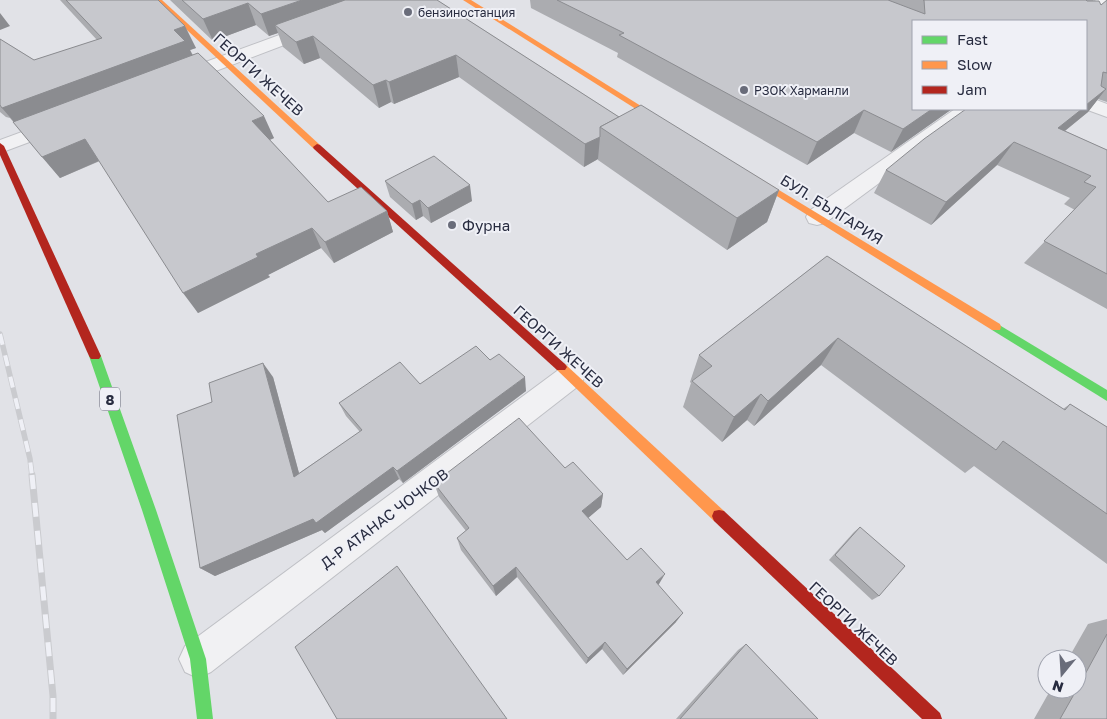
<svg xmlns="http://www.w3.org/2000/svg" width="1107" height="719" font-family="'Golos Text',sans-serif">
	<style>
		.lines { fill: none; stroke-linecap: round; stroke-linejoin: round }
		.street-casing { stroke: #bfc0c5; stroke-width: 2 }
		.street { fill: #f1f1f3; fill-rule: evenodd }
		.fast { fill: #63d668; fill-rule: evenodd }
		.slow { fill: #ff974d; fill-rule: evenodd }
		.jam { fill: #b3261e; fill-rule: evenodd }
		.rail-far1-casing { stroke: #cacbcf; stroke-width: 5.5 }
		.rail-casing { stroke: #cacbcf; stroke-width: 7 }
		.rail-far1 { stroke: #eff0f6; stroke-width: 4; stroke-dasharray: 11; stroke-linecap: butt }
		.rail { stroke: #eff0f6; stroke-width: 5; stroke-dasharray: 14; stroke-linecap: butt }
		.wall { fill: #abacb0 }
		.shaded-wall { fill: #8b8c90 }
		.building { fill: #c7c8cd; stroke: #8b8c90 }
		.poi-dot { fill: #696c7a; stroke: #eff0f6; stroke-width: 2 }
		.labels { text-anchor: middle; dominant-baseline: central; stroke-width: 4; stroke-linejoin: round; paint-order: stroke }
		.far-poi-label { font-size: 12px; fill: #282c40; stroke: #eff0f6; text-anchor: start }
		.shield { fill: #eff0f6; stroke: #646777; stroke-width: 1 }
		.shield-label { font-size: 14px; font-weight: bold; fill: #282c40 }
		.street-label { font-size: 15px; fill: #282c40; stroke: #eff0f6 }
		.poi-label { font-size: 15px; fill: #282c40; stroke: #eff0f6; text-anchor: start }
	</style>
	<rect width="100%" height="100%" fill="#e1e2e7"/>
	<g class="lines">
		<defs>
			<g id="street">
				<polygon points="1096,0 1107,0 1107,7 1086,25 1086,21 1072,21"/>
				<polygon points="315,22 321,23 323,27 321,31 184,83 177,85 170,83 168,79 170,75"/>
				<polygon points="1086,96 1107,104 1107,117 1085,109"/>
				<polygon points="955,109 977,109 974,113 825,223 817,225 809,223 806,217 809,211"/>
				<polygon points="60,118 67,120 70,124 67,128 0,153 0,140"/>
				<polygon points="571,364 581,368 585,376 581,384 211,672 198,678 185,672 179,659 185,646 561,368"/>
			</g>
		</defs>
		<!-- street casing -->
		<use href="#street" class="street-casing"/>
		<!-- street -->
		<use href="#street" class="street"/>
		<!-- fast -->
		<g class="fast">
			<polygon points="996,323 1107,390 1107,401 992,330 991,327 992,324"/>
			<polygon points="95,351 99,353 101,356 156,510 206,659 213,719 197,719 190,659 142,510 89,356 91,353"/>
		</g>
		<!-- slow -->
		<g class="slow">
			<polygon points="155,0 162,0 320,145 320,149 314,149"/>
			<polygon points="463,0 471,0 673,126 666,128"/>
			<polygon points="746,170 1000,324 1001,327 1000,330 992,330 743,175 743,171"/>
			<polygon points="561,362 565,364 724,511 726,516 724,521 719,522 714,521 557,370 555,367 557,364"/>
		</g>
		<!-- jam -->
		<g class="jam">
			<polygon points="0,143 4,146 101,356 99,359 91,359 89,356 0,155"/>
			<polygon points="317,144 320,145 565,364 567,367 565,370 557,370 314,149 313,147"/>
			<polygon points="719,510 724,511 940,713 942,719 922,719 714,521 712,516 714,511"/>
		</g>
		<defs>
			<polyline id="rail-far1" points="0,334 30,459 32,476"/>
			<polyline id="rail" points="32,475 53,696 53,719"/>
		</defs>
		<!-- rail-far1 casing -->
		<use href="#rail-far1" class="rail-far1-casing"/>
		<!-- rail casing -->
		<use href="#rail" class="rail-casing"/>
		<!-- rail-far1 -->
		<use href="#rail-far1" class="rail-far1"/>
		<!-- rail -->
		<use href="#rail" class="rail"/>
	</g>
	<!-- wall -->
	<g class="wall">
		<polygon points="60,0 158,0 196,48 190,50 193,55 274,138 270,140 328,202 387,211 393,232 334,263 321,248 268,275 270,277 198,313 100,161 60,178 10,118 6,117 0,112 0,39 34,60 97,40"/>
		<polygon points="170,0 437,0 619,117 779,190 767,222 727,250 598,160 598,159 584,167 459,77 394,104 391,102 379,108 320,58 304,64 283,47 278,33 269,36 256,25 213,41"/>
		<polygon points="530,0 1094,0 1093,1 1101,5 1107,0 1107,102 1098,99 1088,112 1065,131 1107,150 1107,309 1024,263 1075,210 1064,204 1070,198 997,165 931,225 874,193 886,170 1086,21 913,109 952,109 891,152 854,133 807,165 617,57 618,53 531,8"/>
		<polygon points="385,181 472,201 431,223 423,216 416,220 390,197"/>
		<polygon points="827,256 1063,409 1070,404 1107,427 1107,564 974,466 965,473 821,365 754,426 747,420 722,442 683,407 691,383 690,382 699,355"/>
		<polygon points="273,377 299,473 360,432 346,416 339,403 420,384 526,391 403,483 399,479 325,533 322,530 215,576 200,568 212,402"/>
		<polygon points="565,468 603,494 601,507 588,518 627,560 659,584 658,585 676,622 623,675 602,649 586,664 517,577 496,596 461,550 457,538 466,531 439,497 434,483"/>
		<polygon points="860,527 879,596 872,600 829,560 854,532"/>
		<polygon points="1107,619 1107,719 1034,719 1051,689 1077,689 1077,659 1068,659 1088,624"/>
		<polygon points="746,644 818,719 676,719 738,650"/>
	</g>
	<!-- shaded-wall -->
	<g class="shaded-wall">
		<polygon points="302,0 368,0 275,25 278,33 269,36 261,14"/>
		<polygon points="248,3 256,25 213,41 203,19"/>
		<polygon points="0,13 10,26 0,30"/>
		<polygon points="185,26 196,48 190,50 196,63 21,130 2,108 174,30"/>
		<polygon points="313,36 320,58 304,64 296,42"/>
		<polygon points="456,55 459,77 394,104 389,82"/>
		<polygon points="386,80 391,102 379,108 373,85"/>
		<polygon points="1106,89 1088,112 1040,151 1058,128 1082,109 1086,109 1086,105"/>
		<polygon points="932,109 952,109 891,152 903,129"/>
		<polygon points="864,110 854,133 807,165 817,142"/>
		<polygon points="264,116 274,138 262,143 252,121"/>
		<polygon points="600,137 598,159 584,167 585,144"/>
		<polygon points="85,139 101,160 60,178 42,157"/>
		<polygon points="1014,142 997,165 931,225 946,202"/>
		<polygon points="470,185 472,201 431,223 428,208"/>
		<polygon points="779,190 767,222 727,250 737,218"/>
		<polygon points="420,200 423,216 416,220 412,204"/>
		<polygon points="387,211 393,232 334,263 325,242"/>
		<polygon points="312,228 321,248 268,275 270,277 198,313 183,293 256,254"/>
		<polygon points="838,338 821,365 754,426 768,401"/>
		<polygon points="263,363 273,377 303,488 294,477"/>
		<polygon points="525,377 526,391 403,483 397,471"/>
		<polygon points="761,394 747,420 722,442 734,417"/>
		<polygon points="393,467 399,479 325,533 322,530 215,576 200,568"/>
		<polygon points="603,494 601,507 581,524 582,511"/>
		<polygon points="516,567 517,577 496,596 493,586"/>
		<polygon points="665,574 659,584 650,592 656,582"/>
		<polygon points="683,613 676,622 623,675 627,669"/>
		<polygon points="605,642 602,649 586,664 588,658"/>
	</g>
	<!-- building -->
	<g class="building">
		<polygon points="66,0 158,0 185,26 174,30 185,41 2,108 0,105 0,39 34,60 102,38"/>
		<polygon points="182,0 302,0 261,14 248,3 203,19"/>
		<polygon points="345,0 437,0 619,117 600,127 600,137 585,144 456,55 389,82 386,80 373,85 313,36 296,42 275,25"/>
		<polygon points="557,0 888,0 925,14 924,0 923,0 1086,0 1087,1 1099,1 1101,5 1107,0 1107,73 1103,72 1101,86 1106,89 1086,105 1086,21 913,21 913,109 932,109 903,129 864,110 817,142 619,35 624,33"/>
		<polygon points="198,53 264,116 252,121 328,202 361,187 387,211 325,242 312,228 256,254 258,257 183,293 85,139 42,157 13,122"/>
		<polygon points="641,105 779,190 737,218 600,127"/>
		<polygon points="966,109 1082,109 1058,128 1107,150 1107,274 1044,241 1096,187 1084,182 1091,176 1014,142 946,202 886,170 924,139"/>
		<polygon points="434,156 470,185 428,208 420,200 412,204 385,181"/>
		<polygon points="827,256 1065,410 1070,404 1107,427 1107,514 1003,441 996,450 838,338 768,401 761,394 734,417 692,381 712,366 699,355"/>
		<polygon points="476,346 490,360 499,354 525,377 397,471 393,467 316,523 313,519 200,568 177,415 212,402 209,383 263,363 294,477 362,430 339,403 400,362 420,384"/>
		<polygon points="519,418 565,468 573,462 603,494 582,511 627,560 641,548 665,574 656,582 683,613 627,669 605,642 588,658 516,567 493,586 457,538 469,528 434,483"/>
		<polygon points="860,527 905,566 879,596 835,555"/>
		<polygon points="397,566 507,719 337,719 295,647"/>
		<polygon points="1107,634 1107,719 1060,719 1077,689"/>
		<polygon points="746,644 818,719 680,719"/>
	</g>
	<!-- markers -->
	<g class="poi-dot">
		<circle cx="408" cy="12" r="5"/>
		<circle cx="744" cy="90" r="5"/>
		<circle cx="452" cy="225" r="5"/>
	</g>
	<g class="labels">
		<!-- far-poi labels -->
		<g class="far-poi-label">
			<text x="418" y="12">бензиностанция</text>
			<text x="754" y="90">РЗОК Харманли</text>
		</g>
		<!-- shield labels -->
		<rect class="shield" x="100" y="387.5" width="20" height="23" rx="4"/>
		<g class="shield-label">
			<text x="110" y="399">8</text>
		</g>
		<!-- street labels -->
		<g class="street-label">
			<text transform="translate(259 74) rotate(42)">ГЕОРГИ ЖЕЧЕВ</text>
			<text transform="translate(832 209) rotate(32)">БУЛ. БЪЛГАРИЯ</text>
			<text transform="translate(559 346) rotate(42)">ГЕОРГИ ЖЕЧЕВ</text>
			<text transform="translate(384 518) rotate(-37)">Д-Р АТАНАС ЧОЧКОВ</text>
			<text transform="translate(854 623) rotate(43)">ГЕОРГИ ЖЕЧЕВ</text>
		</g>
		<!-- poi labels -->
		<g class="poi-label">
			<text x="462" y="225">Фурна</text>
		</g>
	</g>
	<!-- legend -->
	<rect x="912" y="20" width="175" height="90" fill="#eff0f6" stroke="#9fa2ad"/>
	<rect x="922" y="36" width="25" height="8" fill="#63d668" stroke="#9fa2ad"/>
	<text x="957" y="45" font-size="15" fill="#282c40">Fast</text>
	<rect x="922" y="61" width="25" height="8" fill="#ff974d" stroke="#9fa2ad"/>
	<text x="957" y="70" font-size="15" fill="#282c40">Slow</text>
	<rect x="922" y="86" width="25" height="8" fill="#b3261e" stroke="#9fa2ad"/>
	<text x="957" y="95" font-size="15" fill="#282c40">Jam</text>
	<!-- north arrow -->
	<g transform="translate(1062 674) rotate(198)"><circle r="24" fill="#eff0f6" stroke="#9fa2ad"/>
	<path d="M0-4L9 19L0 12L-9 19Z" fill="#696c7a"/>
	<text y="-8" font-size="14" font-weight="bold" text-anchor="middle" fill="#282c40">N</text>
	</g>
</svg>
